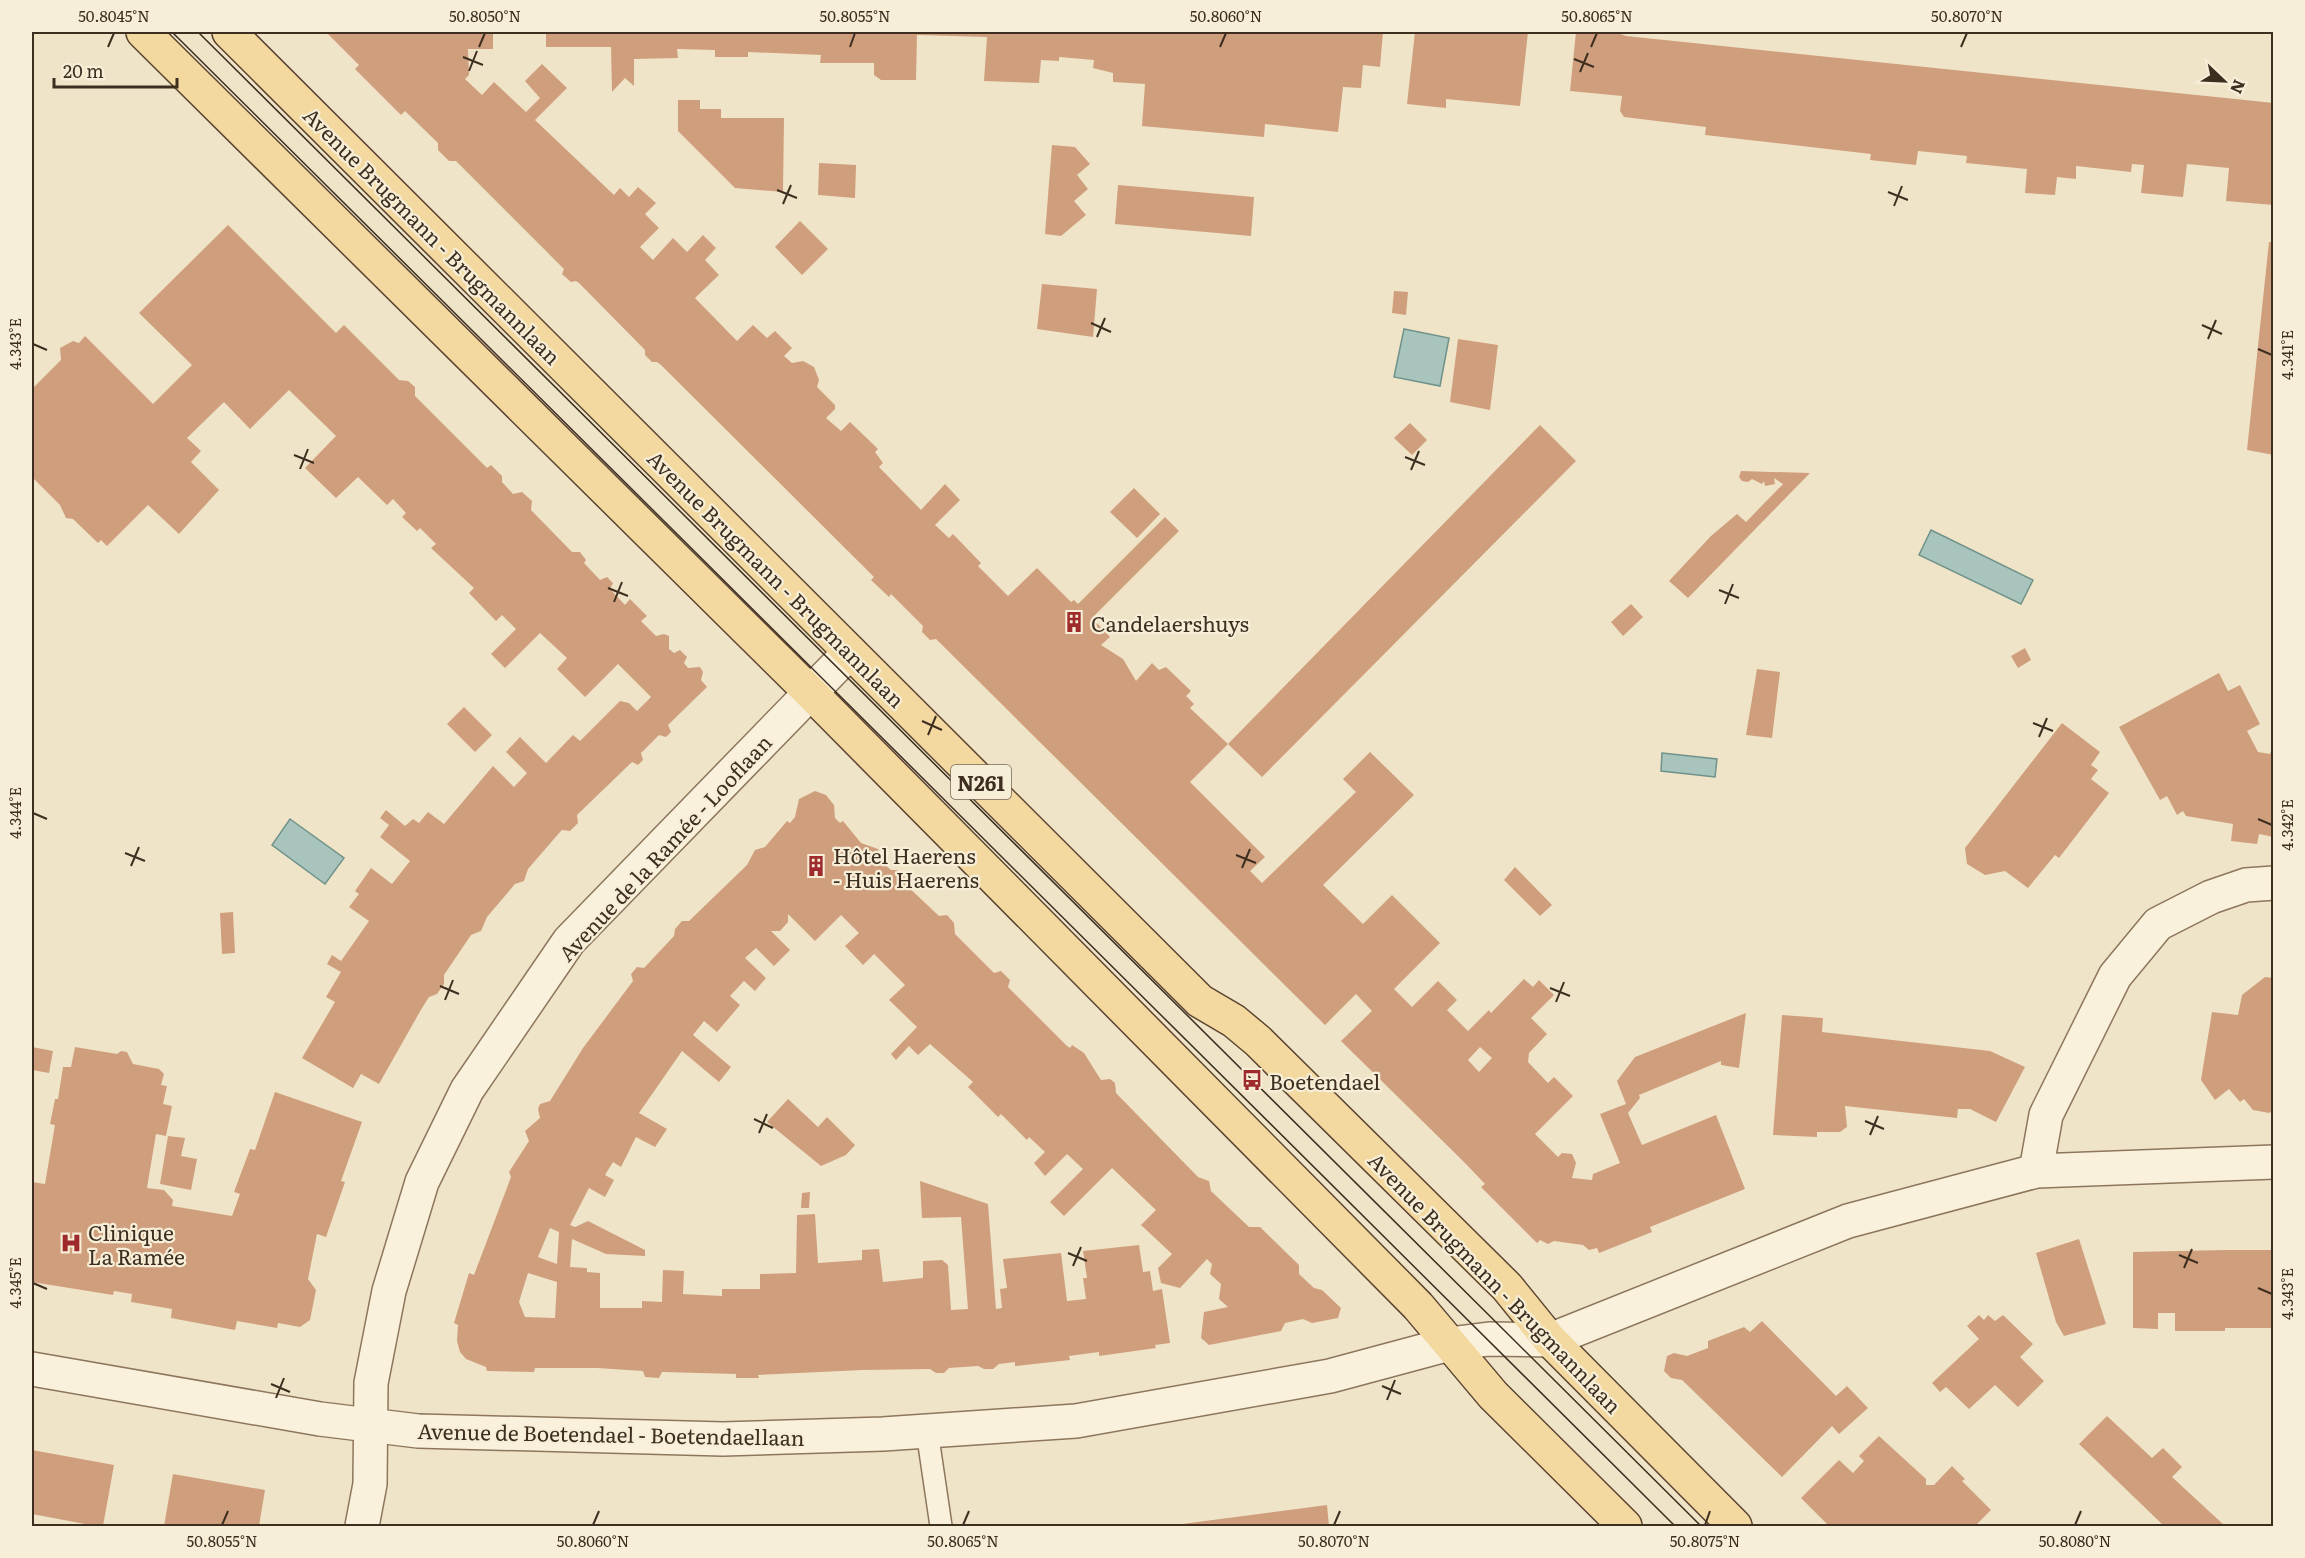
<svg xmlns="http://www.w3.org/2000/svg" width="2305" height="1558" font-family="Literata,serif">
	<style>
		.water { fill: #a9c4bc; stroke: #6f938a; stroke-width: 1.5 }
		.building { fill: #cf9f7d; fill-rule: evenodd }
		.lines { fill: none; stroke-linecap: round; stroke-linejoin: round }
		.service-casing { stroke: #8d765c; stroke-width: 24 }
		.minor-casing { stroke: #8d765c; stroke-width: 36 }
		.primary-casing { stroke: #5b4430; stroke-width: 36 }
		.service { stroke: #faf1dc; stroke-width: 21 }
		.minor { stroke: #faf1dc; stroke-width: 33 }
		.primary { stroke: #f3d9a0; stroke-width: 33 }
		.tram { stroke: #3d2e20; stroke-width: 1.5 }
		.ticks { fill: none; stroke: #3d2e20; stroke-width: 2 }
		.labels { text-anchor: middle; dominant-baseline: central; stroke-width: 4.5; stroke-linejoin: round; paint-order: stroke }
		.shield { fill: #f7eed8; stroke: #756857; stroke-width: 1.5 }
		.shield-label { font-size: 20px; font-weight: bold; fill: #3d2e20 }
		.street-label { font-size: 21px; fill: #3d2e20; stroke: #f7eed8 }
		.poi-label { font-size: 21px; fill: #3d2e20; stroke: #f7eed8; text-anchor: start }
		.neatline { fill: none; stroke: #3d2e20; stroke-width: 2 }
		.ticks-label { font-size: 15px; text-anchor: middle; fill: #3d2e20 }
	</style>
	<rect width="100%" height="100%" fill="#f0e4c8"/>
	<!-- water -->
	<g class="water">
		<polygon points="1404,329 1449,338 1440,386 1394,377"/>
		<polygon points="1931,530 2033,580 2021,604 1919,555"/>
		<polygon points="1662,753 1717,759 1715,777 1661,771"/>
		<polygon points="290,819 344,858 325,884 272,845"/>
	</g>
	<!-- building -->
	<g class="building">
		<path d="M 326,32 L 493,32 L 493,49 L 468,49 L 469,75 L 465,79 L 482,95 L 494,82 L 526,112 L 540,98 L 525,81 L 542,64 L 567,88 L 535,120 L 614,195 L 620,188 L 629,197 L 638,187 L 656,203 L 645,214 L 659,228 L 640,247 L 653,260 L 673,238 L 687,252 L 703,235 L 716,248 L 705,260 L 719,275 L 695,298 L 737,341 L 753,325 L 767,338 L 775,331 L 792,348 L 784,356 L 792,363 L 803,361 L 814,367 L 819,380 L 817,387 L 835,405 L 835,409 L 826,418 L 841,431 L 850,422 L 878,449 L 875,452 L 883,463 L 879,467 L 921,510 L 945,484 L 960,500 L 935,525 L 949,538 L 953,534 L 981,563 L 978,566 L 1008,596 L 1037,568 L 1071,602 L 1074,600 L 1078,604 L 1165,517 L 1179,531 L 1092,618 L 1110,637 L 1101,645 L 1123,659 L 1136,681 L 1152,663 L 1159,670 L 1166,667 L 1191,691 L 1186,696 L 1194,704 L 1190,708 L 1228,744 L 1540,425 L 1576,461 L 1262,777 L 1228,744 L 1190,782 L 1265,857 L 1250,871 L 1262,883 L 1356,792 L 1343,779 L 1370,752 L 1414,795 L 1323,885 L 1363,924 L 1392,895 L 1440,943 L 1394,989 L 1412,1007 L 1438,981 L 1457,1000 L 1447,1010 L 1468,1031 L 1489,1010 L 1491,1013 L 1524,979 L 1533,987 L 1539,980 L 1554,995 L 1531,1018 L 1547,1034 L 1529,1053 L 1528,1062 L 1548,1083 L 1554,1077 L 1573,1096 L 1535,1134 L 1558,1157 L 1562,1153 L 1572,1154 L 1576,1163 L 1572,1178 L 1592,1180 L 1593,1174 L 1620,1163 L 1600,1114 L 1626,1104 L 1617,1081 L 1635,1057 L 1746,1013 L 1739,1068 L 1721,1065 L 1721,1061 L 1639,1095 L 1640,1098 L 1628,1113 L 1642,1145 L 1716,1115 L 1745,1189 L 1650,1227 L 1652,1232 L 1599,1253 L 1597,1248 L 1589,1250 L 1583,1245 L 1554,1241 L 1548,1244 L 1540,1240 L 1537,1243 L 1481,1187 L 1485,1184 L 1466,1164 L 1341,1041 L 1372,1011 L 1356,994 L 1325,1025 L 936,639 L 930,640 L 922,632 L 923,626 L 891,594 L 889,597 L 871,580 L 874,577 L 864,567 L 661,365 L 657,362 L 652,362 L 645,355 L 645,350 L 579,283 L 576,281 L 571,282 L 562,274 L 564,269 L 456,161 L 449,161 L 438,150 L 438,143 L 405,111 L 401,115 L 355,69 L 359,65 ZM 1480,1047 L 1492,1058 L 1479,1072 L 1468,1060 Z"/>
		<polygon points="546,32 1383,32 1380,67 1363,65 1361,88 1343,87 1338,132 1265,124 1264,137 1142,126 1145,84 1113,82 1113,73 1093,68 1094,60 1059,57 1059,61 1041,60 1039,83 984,81 987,37 917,35 916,80 881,80 874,75 874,63 820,63 821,55 748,52 748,57 715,57 715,50 677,49 678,58 634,59 634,86 625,78 612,92 611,47 546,47"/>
		<polygon points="1415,32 1528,32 1520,106 1446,99 1446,108 1407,104"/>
		<polygon points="1576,32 1615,32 1626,36 2274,103 2274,205 2226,201 2229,168 2187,164 2183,197 2141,193 2144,165 2132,164 2131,172 2076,166 2076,179 2057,177 2055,195 2025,193 2027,169 1966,163 1967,156 1918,151 1916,165 1870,160 1871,154 1705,135 1706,127 1624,117 1620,111 1622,96 1570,91"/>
		<polygon points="678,100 700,100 700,109 721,109 721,118 784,118 783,192 735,188 678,131"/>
		<polygon points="1052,145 1075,147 1090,164 1077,175 1088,189 1074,201 1086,215 1061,236 1045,234"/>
		<polygon points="819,163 856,165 855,198 818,195"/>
		<polygon points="1118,185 1254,197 1251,236 1115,224"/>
		<polygon points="800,221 828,249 802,275 775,247"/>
		<polygon points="228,225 336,333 344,325 399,380 408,381 415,387 415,396 487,468 491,465 502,476 502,482 513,494 522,492 532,501 531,510 572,552 580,552 586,560 584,563 600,580 607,577 613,583 610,589 625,605 630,599 647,616 641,621 656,636 664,634 669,636 669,649 674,653 680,650 687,657 684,663 688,668 700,667 703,672 701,680 707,687 668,725 671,732 666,737 659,735 641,753 643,760 638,765 632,762 577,815 578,823 570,831 562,830 560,832 528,869 524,881 515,884 487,917 481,931 471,935 444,975 444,984 437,994 429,997 422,1008 379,1084 361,1074 353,1088 302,1058 335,1002 326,997 341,972 327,964 332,955 341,961 369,921 349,907 359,894 355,891 371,868 392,884 410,861 380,837 389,825 380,818 386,810 405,826 413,819 419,823 428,812 444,824 493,766 514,787 527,773 506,752 520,737 546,763 573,735 580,741 620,701 629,703 637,711 651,697 618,664 585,697 557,669 567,658 540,633 505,668 491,654 516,629 502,615 496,621 469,593 474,588 431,548 436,544 420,528 417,531 402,517 406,513 393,499 387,505 358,477 336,498 305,468 336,436 289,390 250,429 224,402 187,438 201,451 191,462 219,490 179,534 148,505 107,546 101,540 98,543 73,519 66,518 60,505 32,477 32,389 61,360 60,348 73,341 79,343 85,336 153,404 192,365 139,313"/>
		<polygon points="2269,242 2274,242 2274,455 2247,450"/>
		<polygon points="1042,284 1097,289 1093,337 1037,329"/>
		<polygon points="1394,291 1408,292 1406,315 1392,313"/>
		<polygon points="1458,339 1498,345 1490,410 1450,402"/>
		<polygon points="1410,423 1427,440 1412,455 1394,438"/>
		<polygon points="1741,471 1810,473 1688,598 1669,581 1711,536 1737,514 1746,522 1783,484 1774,478 1775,484 1765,486 1764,481 1762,484 1752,479 1748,482 1742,481 1739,477"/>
		<polygon points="1134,488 1160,514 1137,538 1110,512"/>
		<polygon points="1631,604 1643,617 1623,636 1611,622"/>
		<polygon points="2025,648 2031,660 2018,668 2011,656"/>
		<polygon points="1757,669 1780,672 1772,738 1746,735"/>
		<polygon points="2219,673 2228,691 2240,685 2260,724 2247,731 2258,752 2270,754 2274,742 2274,837 2259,834 2257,844 2231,841 2233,824 2186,816 2183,811 2177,815 2167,796 2160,800 2119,727"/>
		<polygon points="464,707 492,735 475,752 447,724"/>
		<polygon points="2062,723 2100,752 2091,765 2098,770 2091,779 2109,793 2059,858 2055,855 2028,888 2005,871 1985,875 1967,864 1965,848"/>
		<path d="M 815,791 L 826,795 L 834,805 L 835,818 L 840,823 L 843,821 L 861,843 L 878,849 L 883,863 L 891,870 L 897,870 L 905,877 L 905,884 L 939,916 L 947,915 L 954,923 L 955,934 L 994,973 L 1001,971 L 1010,980 L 1008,987 L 1067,1046 L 1070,1048 L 1072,1045 L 1084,1053 L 1101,1080 L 1110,1079 L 1115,1083 L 1116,1093 L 1198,1177 L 1209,1181 L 1211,1191 L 1249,1227 L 1260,1227 L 1299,1265 L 1299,1274 L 1314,1288 L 1322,1290 L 1341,1308 L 1338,1318 L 1312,1323 L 1303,1319 L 1285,1323 L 1281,1331 L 1209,1345 L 1201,1338 L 1204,1312 L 1228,1307 L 1219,1299 L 1221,1284 L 1210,1274 L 1212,1264 L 1207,1259 L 1180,1288 L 1161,1283 L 1158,1268 L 1172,1254 L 1141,1225 L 1156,1210 L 1112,1168 L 1064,1216 L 1050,1202 L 1083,1169 L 1067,1154 L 1045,1176 L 1034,1163 L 1045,1152 L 1029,1137 L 1027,1140 L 1001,1114 L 998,1117 L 968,1087 L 973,1082 L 930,1044 L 918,1055 L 909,1046 L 896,1060 L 891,1054 L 917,1027 L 889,1000 L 905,985 L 874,954 L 863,965 L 845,946 L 859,933 L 841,915 L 815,941 L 788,914 L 788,922 L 780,931 L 771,931 L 790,950 L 774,966 L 756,948 L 745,958 L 766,978 L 755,991 L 744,981 L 730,996 L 740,1005 L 717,1032 L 704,1021 L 693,1035 L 731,1067 L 719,1082 L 682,1051 L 639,1113 L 667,1129 L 655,1147 L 636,1137 L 621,1167 L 613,1162 L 605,1175 L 614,1180 L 605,1197 L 589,1188 L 570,1225 L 575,1227 L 588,1221 L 645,1250 L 645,1256 L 606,1254 L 572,1239 L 570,1267 L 587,1268 L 587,1272 L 600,1273 L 600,1308 L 642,1308 L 642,1301 L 662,1302 L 663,1270 L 684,1271 L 683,1294 L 722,1296 L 722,1289 L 760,1289 L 760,1274 L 796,1273 L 797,1215 L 815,1214 L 818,1263 L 862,1260 L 862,1250 L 879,1249 L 883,1282 L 923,1278 L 923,1261 L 942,1260 L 948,1265 L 951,1310 L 968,1309 L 961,1217 L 922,1218 L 920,1181 L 988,1204 L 996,1309 L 1002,1308 L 1000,1289 L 1007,1288 L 1003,1259 L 1061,1253 L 1067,1301 L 1086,1299 L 1083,1278 L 1087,1278 L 1083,1251 L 1139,1245 L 1143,1272 L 1150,1271 L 1153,1291 L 1162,1289 L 1170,1343 L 1155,1345 L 1156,1348 L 1099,1356 L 1099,1352 L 1069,1356 L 1070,1360 L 1015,1366 L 1015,1362 L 999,1364 L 993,1369 L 984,1369 L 978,1366 L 949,1368 L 944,1373 L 936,1373 L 930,1369 L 862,1370 L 758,1375 L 759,1378 L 736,1378 L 736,1374 L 662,1372 L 659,1378 L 645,1377 L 643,1371 L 597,1368 L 535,1368 L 534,1372 L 487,1371 L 486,1367 L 466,1359 L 460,1352 L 457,1341 L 458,1325 L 454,1323 L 469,1273 L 474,1275 L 511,1177 L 509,1172 L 529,1141 L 525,1131 L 540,1118 L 538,1109 L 540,1104 L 550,1101 L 583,1048 L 633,981 L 631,974 L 637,967 L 644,968 L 674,936 L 675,929 L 682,921 L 689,921 L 747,865 L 755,850 L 765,847 L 787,821 L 790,823 L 795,817 L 799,799 ZM 550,1228 L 559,1232 L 557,1264 L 538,1257 ZM 528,1273 L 557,1282 L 555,1318 L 525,1317 L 519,1302 Z"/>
		<polygon points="1515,867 1552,905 1540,916 1504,880"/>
		<polygon points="233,912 235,953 222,954 220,913"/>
		<polygon points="2265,977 2274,978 2274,1110 2269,1113 2253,1110 2244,1099 2240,1102 2229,1089 2215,1100 2201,1080 2212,1012 2238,1015 2242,995"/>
		<polygon points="1782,1015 1823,1018 1822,1032 1990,1051 2025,1067 1996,1122 1970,1109 1958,1109 1957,1118 1845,1106 1847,1127 1840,1132 1817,1132 1817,1137 1773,1135"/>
		<polygon points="32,1047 53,1051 49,1073 32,1070"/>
		<polygon points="75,1047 117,1054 121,1051 127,1052 133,1064 159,1069 164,1074 161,1085 167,1086 163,1104 172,1106 166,1136 156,1134 147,1188 164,1190 173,1200 172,1206 232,1216 240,1194 234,1192 250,1149 255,1150 275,1092 362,1122 341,1181 345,1182 326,1237 317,1234 308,1279 316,1290 310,1320 300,1327 278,1323 277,1328 237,1321 235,1330 171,1318 172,1309 131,1302 132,1294 114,1291 113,1295 32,1282 32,1182 45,1184 55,1125 50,1124 55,1099 58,1099 63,1067 71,1067"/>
		<polygon points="788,1099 818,1127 827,1117 855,1145 846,1155 821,1166 767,1122"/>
		<polygon points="168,1136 185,1138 181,1156 197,1159 191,1190 160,1184"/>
		<polygon points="810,1192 809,1208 801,1208 802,1193"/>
		<polygon points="2079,1239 2106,1324 2064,1336 2056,1322 2036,1253"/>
		<polygon points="2225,1250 2274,1250 2274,1328 2225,1328 2225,1331 2175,1331 2175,1313 2158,1313 2158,1329 2133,1328 2133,1252"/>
		<polygon points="1979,1315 1984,1320 1988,1315 1995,1321 2003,1315 2033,1344 2020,1357 2044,1381 2018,1407 1995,1385 1969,1409 1946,1387 1940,1392 1932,1383 1979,1339 1967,1326"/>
		<polygon points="1762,1321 1836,1396 1847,1386 1868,1408 1839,1434 1832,1426 1782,1477 1682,1380 1671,1378 1664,1371 1667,1356 1674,1353 1687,1356 1708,1348 1708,1341 1744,1327 1750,1332"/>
		<polygon points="2107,1416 2152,1458 2163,1448 2182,1467 2172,1477 2225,1526 2164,1526 2079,1444"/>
		<polygon points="1879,1436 1926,1479 1926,1485 1934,1485 1952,1466 1965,1479 1962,1481 1991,1510 1975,1526 1829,1526 1801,1498 1839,1460 1853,1473 1864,1461 1859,1456"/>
		<polygon points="32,1450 114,1465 103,1526 84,1526 85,1524 32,1514"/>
		<polygon points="173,1474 265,1490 259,1526 164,1526"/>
		<polygon points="1327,1505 1329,1526 1182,1526 1182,1524"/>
	</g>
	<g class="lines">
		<defs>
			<polyline id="service" points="927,1431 941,1526"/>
			<g id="minor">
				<polyline points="2036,1171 2046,1115 2115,976 2158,924 2211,897 2246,885 2274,883"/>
				<polyline points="32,1369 320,1419 418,1431 723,1439 883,1434 1076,1421 1330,1376 1449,1344 1489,1339 1550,1340 1848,1221 2036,1171 2274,1162"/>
				<polyline points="362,1526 370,1484 371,1383 389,1291 422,1182 467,1090 569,941 850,652"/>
			</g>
			<g id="primary">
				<polyline points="143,32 811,693 1418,1306 1493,1395 1625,1526"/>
				<polyline points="229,32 1200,1001 1234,1021 1258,1041 1507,1287 1550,1340 1735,1526"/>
			</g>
		</defs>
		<!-- service casing -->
		<use href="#service" class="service-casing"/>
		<!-- minor casing -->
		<use href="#minor" class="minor-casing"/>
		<!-- primary casing -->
		<use href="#primary" class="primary-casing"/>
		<!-- service -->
		<use href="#service" class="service"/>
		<!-- minor -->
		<use href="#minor" class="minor"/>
		<!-- primary -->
		<use href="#primary" class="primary"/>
		<!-- tram -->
		<g class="tram">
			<polyline points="172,32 1675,1526"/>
			<polyline points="198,32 1701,1526"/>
		</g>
	</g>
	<!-- ticks -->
	<path class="ticks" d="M 108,47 L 114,33M 479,47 L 485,33M 850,47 L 855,33M 1220,47 L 1226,33M 1591,47 L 1597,33M 1961,47 L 1967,33M 463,57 L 483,65M 1574,59 L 1594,67M 469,71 L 477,51M 1580,72 L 1588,53M 777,190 L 797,198M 1888,192 L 1908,200M 783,204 L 791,185M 1894,206 L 1902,186M 1091,323 L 1111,332M 2202,325 L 2222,334M 1097,337 L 1105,318M 2208,339 L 2216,320M 33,344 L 47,350M 2258,349 L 2272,355M 294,455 L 314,463M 1405,457 L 1425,465M 300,469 L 308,449M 1411,470 L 1419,451M 608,588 L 628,596M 1719,590 L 1739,598M 614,602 L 622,582M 1725,604 L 1733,584M 922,721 L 942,730M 2033,723 L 2053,731M 928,735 L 936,716M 2039,737 L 2047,718M 33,813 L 47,819M 2258,819 L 2272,825M 125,853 L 145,861M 1236,855 L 1256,863M 131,866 L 139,847M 1242,868 L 1250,849M 440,986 L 459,994M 1550,988 L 1570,996M 445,1000 L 453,980M 1556,1002 L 1564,982M 754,1119 L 773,1128M 1865,1121 L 1884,1129M 759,1133 L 767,1114M 1870,1135 L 1878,1116M 1068,1253 L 1087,1261M 2179,1255 L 2198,1263M 1073,1266 L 1081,1247M 2184,1268 L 2192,1249M 33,1283 L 47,1289M 2258,1288 L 2272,1294M 271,1384 L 290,1392M 1382,1386 L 1401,1394M 276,1398 L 284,1378M 1387,1400 L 1395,1380M 222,1525 L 228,1511M 593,1525 L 599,1511M 963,1525 L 969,1511M 1334,1525 L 1340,1511M 1705,1525 L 1710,1511M 2075,1525 L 2081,1511"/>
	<!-- icons -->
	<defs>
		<symbol id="building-bare" viewBox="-9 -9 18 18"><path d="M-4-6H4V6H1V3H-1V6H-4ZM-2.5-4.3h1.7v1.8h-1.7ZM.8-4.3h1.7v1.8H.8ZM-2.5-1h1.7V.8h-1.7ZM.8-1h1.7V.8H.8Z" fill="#9e2a2b" stroke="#f7eed8" stroke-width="2.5" paint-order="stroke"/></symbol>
		<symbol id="bus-bare" viewBox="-9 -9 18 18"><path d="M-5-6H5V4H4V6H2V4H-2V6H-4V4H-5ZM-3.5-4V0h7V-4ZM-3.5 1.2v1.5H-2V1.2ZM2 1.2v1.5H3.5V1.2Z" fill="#9e2a2b" stroke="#f7eed8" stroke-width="2.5" paint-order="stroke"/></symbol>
		<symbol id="hospital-bare" viewBox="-9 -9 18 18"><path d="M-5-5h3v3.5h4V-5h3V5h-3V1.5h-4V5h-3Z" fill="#9e2a2b" stroke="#f7eed8" stroke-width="2.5" paint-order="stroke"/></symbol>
	</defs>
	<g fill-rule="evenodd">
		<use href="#building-bare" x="1059" y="607" width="30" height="30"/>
		<use href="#building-bare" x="801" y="851" width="30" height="30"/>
		<use href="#bus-bare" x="1237" y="1065" width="30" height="30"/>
		<use href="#hospital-bare" x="56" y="1228" width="30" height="30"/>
	</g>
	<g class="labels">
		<!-- shield labels -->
		<rect class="shield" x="951" y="765" width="60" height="34" rx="4.5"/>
		<g class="shield-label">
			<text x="981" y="782">N261</text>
		</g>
		<!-- street labels -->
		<g class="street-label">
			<text transform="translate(433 235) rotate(45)">Avenue Brugmann - Brugmannlaan</text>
			<text transform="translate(777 578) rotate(45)">Avenue Brugmann - Brugmannlaan</text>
			<text transform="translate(664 847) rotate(-47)">Avenue de la Ramée - Looflaan</text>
			<text transform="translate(1496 1282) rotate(46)">Avenue Brugmann - Brugmannlaan</text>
			<text transform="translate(611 1433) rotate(1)">Avenue de Boetendael - Boetendaellaan</text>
		</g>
		<!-- poi labels -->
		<g class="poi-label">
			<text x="1091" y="622">Candelaershuys</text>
			<text x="833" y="854">Hôtel Haerens<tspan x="833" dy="24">- Huis Haerens</tspan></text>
			<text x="1269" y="1080">Boetendael</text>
			<text x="88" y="1231">Clinique<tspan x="88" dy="24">La Ramée</tspan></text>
		</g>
	</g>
	<!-- border -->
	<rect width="2305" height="1558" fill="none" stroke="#f7eed8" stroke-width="66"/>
	<!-- north arrow -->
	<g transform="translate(2224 81) rotate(113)" stroke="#f7eed8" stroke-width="4.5" paint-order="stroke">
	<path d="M0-4.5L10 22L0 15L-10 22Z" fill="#3d2e20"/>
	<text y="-9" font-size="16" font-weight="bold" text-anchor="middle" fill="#3d2e20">N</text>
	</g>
	<!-- scale -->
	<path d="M54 78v9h123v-9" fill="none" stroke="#3d2e20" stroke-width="3"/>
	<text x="63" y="78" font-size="18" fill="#3d2e20" stroke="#f7eed8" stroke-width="4.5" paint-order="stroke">20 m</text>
	<rect x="33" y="33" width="2239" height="1492" class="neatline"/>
	<g class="ticks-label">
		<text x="114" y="22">50.8045°N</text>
		<text x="485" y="22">50.8050°N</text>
		<text x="855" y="22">50.8055°N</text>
		<text x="1226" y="22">50.8060°N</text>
		<text x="1597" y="22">50.8065°N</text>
		<text x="1967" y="22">50.8070°N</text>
		<text transform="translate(16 344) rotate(-90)" y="5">4.343°E</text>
		<text transform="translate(2288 355) rotate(-90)" y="5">4.341°E</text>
		<text transform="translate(16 813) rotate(-90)" y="5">4.344°E</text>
		<text transform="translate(2288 825) rotate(-90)" y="5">4.342°E</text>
		<text transform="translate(16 1283) rotate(-90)" y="5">4.345°E</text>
		<text transform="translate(2288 1294) rotate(-90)" y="5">4.343°E</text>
		<text x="222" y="1547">50.8055°N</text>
		<text x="593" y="1547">50.8060°N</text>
		<text x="963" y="1547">50.8065°N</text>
		<text x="1334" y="1547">50.8070°N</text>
		<text x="1705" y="1547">50.8075°N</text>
		<text x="2075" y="1547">50.8080°N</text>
	</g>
</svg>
